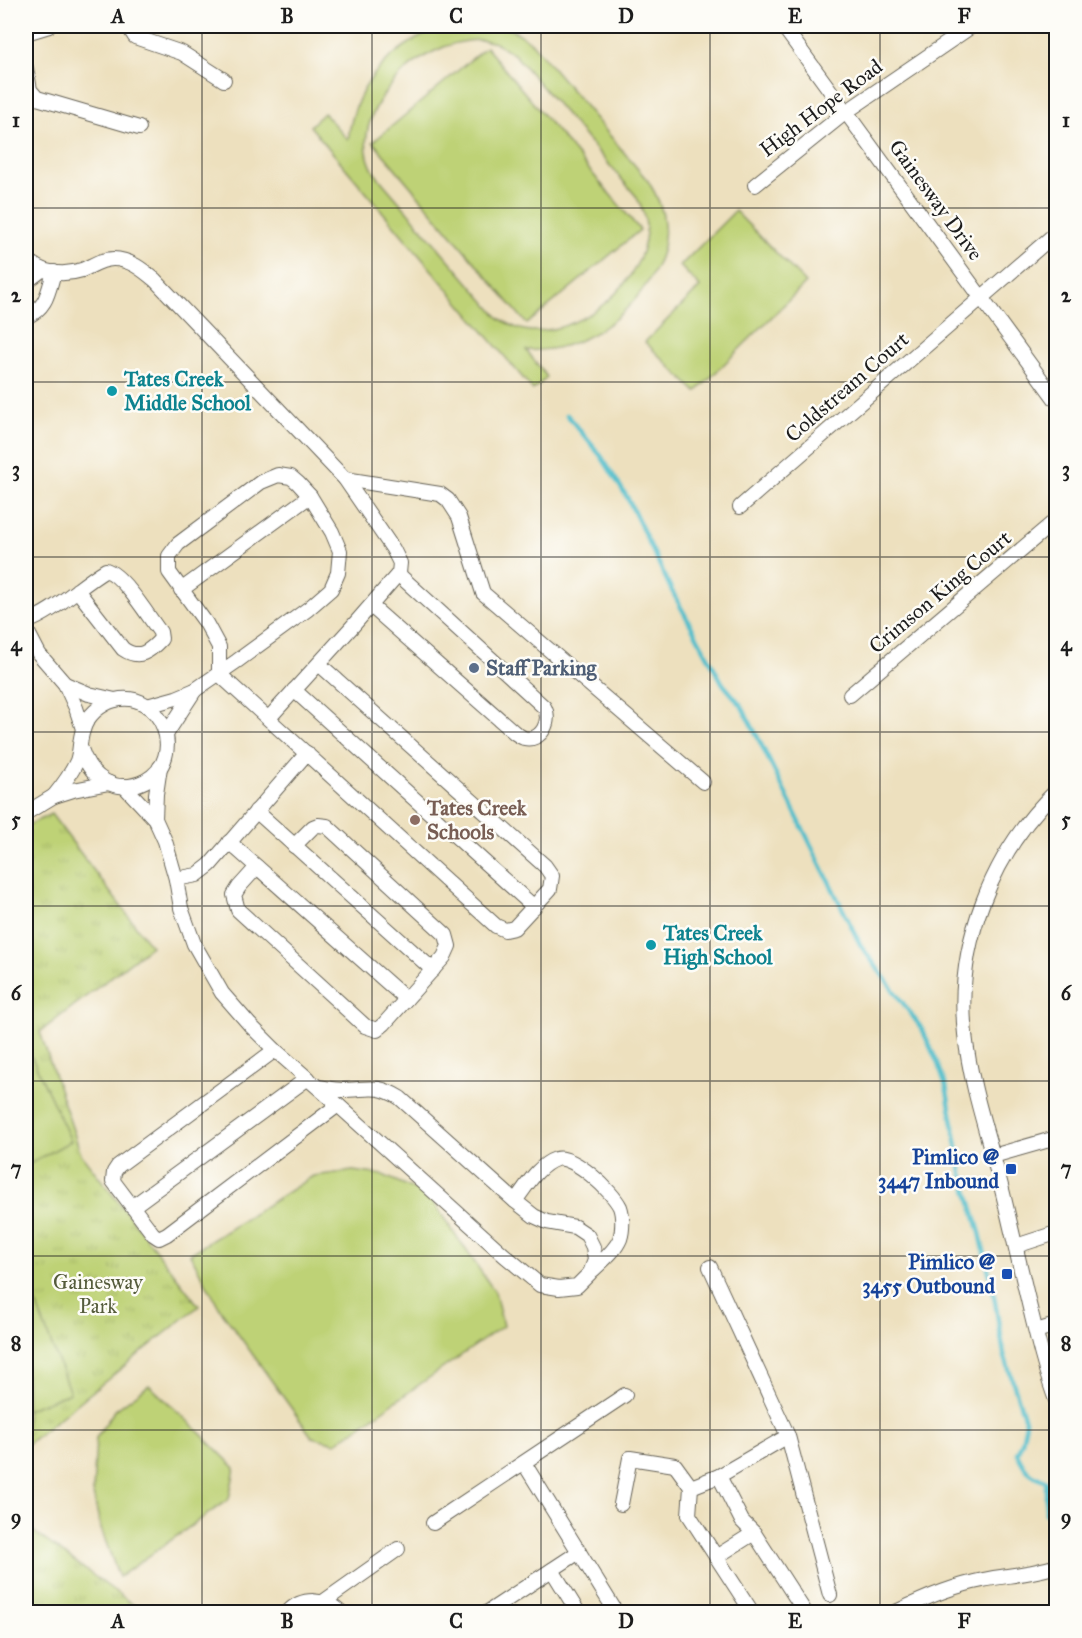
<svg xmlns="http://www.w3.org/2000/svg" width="1082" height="1638" font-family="'IM FELL Great Primer',serif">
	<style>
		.grass { fill: url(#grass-tufts); stroke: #6d7749; stroke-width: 1.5 }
		.pitch { fill: #bed276; stroke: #6d7749; stroke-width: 1.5; fill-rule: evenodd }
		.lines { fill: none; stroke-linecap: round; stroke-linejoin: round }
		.stream { stroke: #51becb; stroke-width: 4.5 }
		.minor-casing { stroke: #656155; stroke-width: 16 }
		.minor { stroke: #fff; stroke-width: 14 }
		.grid { fill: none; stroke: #1c1c1c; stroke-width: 1.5; stroke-opacity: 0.55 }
		.culture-dot { fill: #0f9aa8; stroke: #fdfcf7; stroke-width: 2 }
		.service-dot { fill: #5c6f8a; stroke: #fdfcf7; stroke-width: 2 }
		.education-dot { fill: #8d6e63; stroke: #fdfcf7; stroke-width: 2 }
		.transit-dot { fill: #1a4fb4; stroke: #fdfcf7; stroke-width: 2 }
		.labels { text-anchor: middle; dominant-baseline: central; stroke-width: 5; stroke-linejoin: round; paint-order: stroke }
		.street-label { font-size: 21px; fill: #1c1c1c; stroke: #fdfcf7 }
		.culture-label { font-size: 21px; font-weight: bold; fill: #0d838f; stroke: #fdfcf7; text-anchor: start }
		.service-label { font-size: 21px; font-weight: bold; fill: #4e5e75; stroke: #fdfcf7; text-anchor: start }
		.education-label { font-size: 21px; font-weight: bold; fill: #785e54; stroke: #fdfcf7; text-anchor: start }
		.transit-label { font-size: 21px; font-weight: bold; fill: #164399; stroke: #fdfcf7; text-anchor: end }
		.park-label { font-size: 21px; fill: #555c3c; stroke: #fdfcf7 }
		.neatline { fill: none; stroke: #1c1c1c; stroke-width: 2 }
		.grid-label { font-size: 20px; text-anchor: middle; font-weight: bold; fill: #1c1c1c }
	</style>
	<defs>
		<pattern id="grass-tufts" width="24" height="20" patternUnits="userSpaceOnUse" patternTransform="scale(1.5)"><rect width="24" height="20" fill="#bed276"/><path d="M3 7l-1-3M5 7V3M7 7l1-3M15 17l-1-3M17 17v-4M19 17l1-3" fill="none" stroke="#a3b466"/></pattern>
	</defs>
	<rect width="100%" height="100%" fill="#fdfcf7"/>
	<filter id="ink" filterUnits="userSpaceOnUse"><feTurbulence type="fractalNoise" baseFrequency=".0167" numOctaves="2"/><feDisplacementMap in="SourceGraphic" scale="12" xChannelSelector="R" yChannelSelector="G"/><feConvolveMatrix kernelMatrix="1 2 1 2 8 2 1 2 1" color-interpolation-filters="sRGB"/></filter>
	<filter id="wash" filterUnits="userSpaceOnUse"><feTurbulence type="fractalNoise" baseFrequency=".008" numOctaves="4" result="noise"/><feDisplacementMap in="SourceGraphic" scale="24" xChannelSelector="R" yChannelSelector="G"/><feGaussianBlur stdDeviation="1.35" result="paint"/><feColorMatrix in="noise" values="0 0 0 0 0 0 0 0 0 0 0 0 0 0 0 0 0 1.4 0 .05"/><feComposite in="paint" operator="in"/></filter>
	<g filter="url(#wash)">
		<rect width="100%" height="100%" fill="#ede0be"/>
		<!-- grass -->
		<g class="grass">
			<polygon points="51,814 151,946 40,1032 81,1154 199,1306 26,1445 26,826"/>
			<polygon points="26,1526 143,1612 26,1612"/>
		</g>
		<!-- pitch -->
		<g class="pitch">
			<path d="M 445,26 L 502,26 L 518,33 L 533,44 L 648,181 C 657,195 663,208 664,224 C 666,241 661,259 653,273 C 628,319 579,353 526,350 L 547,377 L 533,390 L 310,126 L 324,113 L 348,140 C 355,81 391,46 445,26 ZM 482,40 L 496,43 L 515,55 L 636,196 C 642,207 647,219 646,232 C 643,283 584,332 533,331 C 520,331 510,325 499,318 L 383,183 C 380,179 377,176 374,172 C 348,127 393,71 433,52 C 448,44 465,40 482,40 Z"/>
			<polygon points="486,47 640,230 527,324 373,142"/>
			<polygon points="735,211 806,283 696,392 645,342 700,287 680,266"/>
			<polygon points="26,1045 71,1141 26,1166"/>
			<polygon points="353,1171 383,1175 429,1196 495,1292 503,1326 336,1443 312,1437 220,1309 190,1254 313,1176"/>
			<polygon points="26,1277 70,1393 26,1410 26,1276"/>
			<polygon points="149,1385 192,1425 235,1468 229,1499 119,1577 101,1529 93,1494 96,1438 114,1411"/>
		</g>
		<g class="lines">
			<!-- stream -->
			<path class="stream" d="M 567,415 L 601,456 L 627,497 L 672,591 L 723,684 L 741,705 L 756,734 L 861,946 L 922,1029 L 938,1064 L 946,1086 L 962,1173 L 980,1233 L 993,1290 L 1004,1354 L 1026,1423 L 1022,1442 L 1017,1453 C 1025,1470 1028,1474 1046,1481 L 1046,1514"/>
		</g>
	</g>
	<g filter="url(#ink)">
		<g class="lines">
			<defs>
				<g id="minor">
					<polyline points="128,26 135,37 182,53 224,80"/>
					<polyline points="783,26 1056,400"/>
					<polyline points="26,33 49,26"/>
					<polyline points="26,68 30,90 37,98 139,128"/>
					<polyline points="755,185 846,112 972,26"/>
					<path d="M 26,257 C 38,274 63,276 82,270 C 92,266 101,259 113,259 C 130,259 143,270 155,280 L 345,479 L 393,549 L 400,563 L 399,573 L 351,628 L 269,718"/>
					<polyline points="26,282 42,270"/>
					<path d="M 26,317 C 47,308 48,292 54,272"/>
					<polyline points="345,479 440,494 448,500 459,517 483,593 703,782"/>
					<polyline points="740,507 1056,233"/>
					<polyline points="181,590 310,496"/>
					<path d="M 371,606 L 515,733 C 518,735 521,737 524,738 C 542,742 552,720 544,707 L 398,574"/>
					<path d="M 26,622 C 56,611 79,586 106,570 C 124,576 148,616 160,632 L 161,639 C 149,652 139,660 123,649 L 77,590"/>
					<polyline points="26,629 39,654 65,684 76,708 83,729"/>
					<polyline points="65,684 89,694 115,700"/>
					<polyline points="294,690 534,907"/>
					<polyline points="850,695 1056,520"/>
					<polyline points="147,706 176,698 195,690 237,661 308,609 331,589 338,573 340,551 332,532 310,496 298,483 291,477 278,475 261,482 178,544 169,556 169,572 206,623 219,647 219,674 496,926 505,930 514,928 550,889 552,876 545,866 319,664"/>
					<polyline points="167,733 195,690"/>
					<path d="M 124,786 L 155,819 L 165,841 L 176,879 L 181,908 L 194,944 L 222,993 L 250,1025 L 275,1050 L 338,1105 L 504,1255 L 540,1285 L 559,1288 L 577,1286 L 590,1273 L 595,1260 L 593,1247 L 587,1235 L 575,1227 L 547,1222 L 534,1216 L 515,1201 L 400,1098 C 376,1083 368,1090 342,1090 C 334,1090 326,1088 318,1087"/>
					<path d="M 1056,791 C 992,852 955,946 965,1034 C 971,1091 992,1146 1005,1202 C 1013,1236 1021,1270 1029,1304 C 1037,1337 1044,1369 1056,1400"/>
					<path d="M 54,796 C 63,785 71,774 77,761 C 81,749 79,741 83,730 C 87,716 100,704 115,700 C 162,689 188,758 145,781 C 115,796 90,777 81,749"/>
					<polyline points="256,811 433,970"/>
					<polyline points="26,813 54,796 73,790 109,783"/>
					<polyline points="155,819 156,794 160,767"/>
					<polyline points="229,842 406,999"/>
					<polyline points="257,867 239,887 234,895 238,910 365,1026 377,1030 384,1024 444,957 449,946 446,935 327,826 318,825 313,827 294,846"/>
					<polyline points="176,879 197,875 210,865 307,753"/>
					<polyline points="275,1050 118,1166 114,1172 113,1181 153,1234 159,1238 167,1234 338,1105"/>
					<polyline points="993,1156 1056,1138"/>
					<path d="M 515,1201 C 526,1187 538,1165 556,1159 C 573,1154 613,1192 620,1207 C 623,1215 623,1230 620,1239 C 615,1251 602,1261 593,1270"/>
					<polyline points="132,1207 308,1078"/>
					<polyline points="1016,1246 1056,1233"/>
					<polyline points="710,1267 788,1436 830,1595"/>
					<polyline points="1036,1331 1056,1325"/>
					<polyline points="524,1463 616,1612"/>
					<polyline points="719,1476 742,1521 754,1533 805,1612"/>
					<polyline points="691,1487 689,1515 752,1612"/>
					<polyline points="621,1504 630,1458 675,1465 691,1487 719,1476 788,1436"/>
					<polyline points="433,1523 625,1395"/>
					<polyline points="716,1557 754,1533"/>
					<polyline points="552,1570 578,1612"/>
					<polyline points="323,1602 398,1549"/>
					<path d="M 288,1612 C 302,1597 325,1598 340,1612"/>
					<polyline points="488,1612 579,1552"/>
					<path d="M 896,1612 C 924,1598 952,1586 983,1580 C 1008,1575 1033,1574 1056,1566"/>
				</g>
			</defs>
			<!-- minor casing -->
			<use href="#minor" class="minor-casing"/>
			<!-- minor -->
			<use href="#minor" class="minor"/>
		</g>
	</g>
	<!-- grid -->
	<path class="grid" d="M 202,26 L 202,1612M 372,26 L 372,1612M 541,26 L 541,1612M 710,26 L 710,1612M 880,26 L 880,1612M 26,208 L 1056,208M 26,382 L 1056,382M 26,557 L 1056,557M 26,732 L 1056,732M 26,906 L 1056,906M 26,1081 L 1056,1081M 26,1256 L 1056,1256M 26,1430 L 1056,1430"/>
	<!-- markers -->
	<g class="culture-dot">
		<circle cx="112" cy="391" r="6"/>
		<circle cx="651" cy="945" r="6"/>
	</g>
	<circle class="service-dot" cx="474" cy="668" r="6"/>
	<circle class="education-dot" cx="415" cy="820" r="6"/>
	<g class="transit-dot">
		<rect x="1005" y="1163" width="12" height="12" rx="3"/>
		<rect x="1001" y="1268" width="12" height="12" rx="3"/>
	</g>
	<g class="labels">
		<!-- street labels -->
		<g class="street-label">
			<text transform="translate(821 108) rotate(-37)">High Hope Road</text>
			<text transform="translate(936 200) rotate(54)">Gainesway Drive</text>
			<text transform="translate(847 387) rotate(-41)">Coldstream Court</text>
			<text transform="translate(940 592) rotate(-40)">Crimson King Court</text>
		</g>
		<!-- culture labels -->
		<g class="culture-label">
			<text x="124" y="379">Tates Creek<tspan x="124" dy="24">Middle School</tspan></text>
			<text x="663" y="933">Tates Creek<tspan x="663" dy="24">High School</tspan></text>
		</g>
		<!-- service labels -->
		<g class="service-label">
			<text x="486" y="668">Staff Parking</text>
		</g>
		<!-- education labels -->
		<g class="education-label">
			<text x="427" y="808">Tates Creek<tspan x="427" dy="24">Schools</tspan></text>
		</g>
		<!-- transit labels -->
		<g class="transit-label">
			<text x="999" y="1157">Pimlico @<tspan x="999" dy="24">3447 Inbound</tspan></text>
			<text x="995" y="1262">Pimlico @<tspan x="995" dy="24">3455 Outbound</tspan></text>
		</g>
		<!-- park labels -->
		<g class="park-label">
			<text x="98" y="1282">Gainesway<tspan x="98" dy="24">Park</tspan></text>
		</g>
	</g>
	<!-- margin -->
	<rect width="1082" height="1638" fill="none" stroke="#fdfcf7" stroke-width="66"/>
	<rect x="33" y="33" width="1016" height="1572" class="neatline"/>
	<g class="grid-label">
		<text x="118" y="23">A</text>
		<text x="287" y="23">B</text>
		<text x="456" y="23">C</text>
		<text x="626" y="23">D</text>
		<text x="795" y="23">E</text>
		<text x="964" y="23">F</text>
		<text x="16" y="127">1</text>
		<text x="1066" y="127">1</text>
		<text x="16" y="302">2</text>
		<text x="1066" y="302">2</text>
		<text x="16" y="476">3</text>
		<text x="1066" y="476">3</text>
		<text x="16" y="651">4</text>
		<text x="1066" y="651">4</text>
		<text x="16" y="826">5</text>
		<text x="1066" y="826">5</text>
		<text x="16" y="1000">6</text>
		<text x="1066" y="1000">6</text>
		<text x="16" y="1175">7</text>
		<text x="1066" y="1175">7</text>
		<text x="16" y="1350">8</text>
		<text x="1066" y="1350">8</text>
		<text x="16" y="1524">9</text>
		<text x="1066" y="1524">9</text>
		<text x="118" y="1628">A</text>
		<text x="287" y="1628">B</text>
		<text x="456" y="1628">C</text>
		<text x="626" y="1628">D</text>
		<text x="795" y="1628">E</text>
		<text x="964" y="1628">F</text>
	</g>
</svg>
